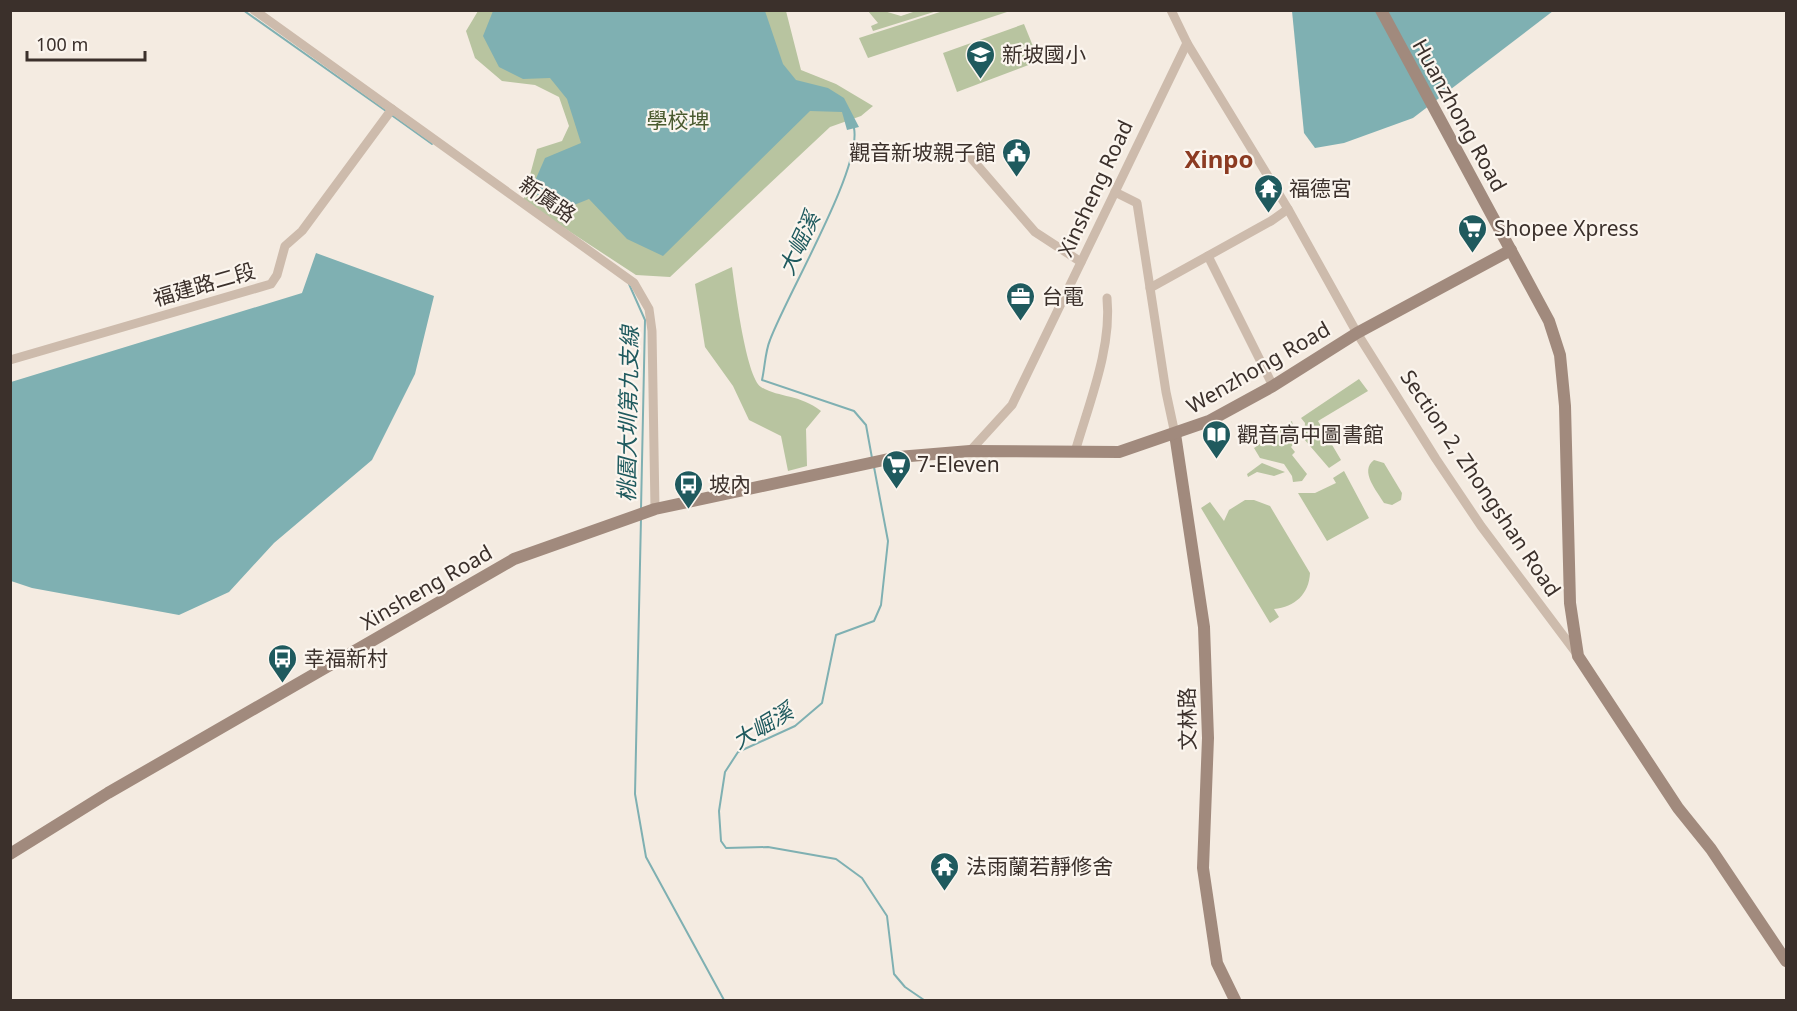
<svg xmlns="http://www.w3.org/2000/svg" width="1797" height="1011" font-family="'Noto Sans','Noto Sans TC',sans-serif">
	<style>
		.green { fill: #b8c4a0 }
		.water { fill: #7fb0b2 }
		.lines { fill: none; stroke-linecap: round; stroke-linejoin: round }
		.stream { stroke: #7fb0b2; stroke-width: 2 }
		.street { stroke: #cdbbac; stroke-width: 9 }
		.secondary { stroke: #a18a7d; stroke-width: 12 }
		.labels { text-anchor: middle; dominant-baseline: central; stroke-width: 4.5; stroke-linejoin: round; paint-order: stroke }
		.poi-label { font-size: 21px; fill: #3b302b; stroke: #fbf5ee; text-anchor: start }
		.street-label { font-size: 21px; fill: #3b302b; stroke: #fbf5ee }
		.park-label { font-size: 21px; fill: #4a5a2e; stroke: #fbf5ee }
		.water-label { font-size: 22px; font-style: italic; fill: #1f5a5e; stroke: #fbf5ee }
		.quarter-label { font-size: 24px; font-weight: bold; fill: #8c3b22; stroke: #fbf5ee }
	</style>
	<rect width="100%" height="100%" fill="#f4ebe1"/>
	<!-- green -->
	<g class="green">
		<polygon points="478,11 786,11 801,70 836,84 873,106 861,116 830,127 670,277 636,275 523,201 537,149 562,141 569,126 559,97 535,85 502,81 475,58 466,31"/>
		<polygon points="868,11 884,11 901,16 916,11 937,11 873,31 871,26 878,23"/>
		<polygon points="943,11 1010,11 868,58 859,38"/>
		<polygon points="1024,24 1039,61 957,92 943,53"/>
		<path d="M 732,267 C 735,288 746,377 761,387 C 779,398 799,394 821,411 L 806,429 L 807,466 L 788,471 L 781,436 L 749,420 L 733,386 L 705,347 L 695,284 Z"/>
		<polygon points="1359,379 1368,391 1318,421 1341,460 1329,468 1304,439 1305,423 1301,418"/>
		<polygon points="1292,421 1296,441 1291,447 1295,452 1292,455 1307,474 1302,481 1293,482 1292,476 1284,464 1260,458 1254,448"/>
		<path d="M 1374,460 L 1384,463 L 1402,493 L 1401,500 L 1392,505 L 1384,503 C 1377,491 1359,471 1374,460 Z"/>
		<polygon points="1262,463 1285,472 1274,476 1257,472 1248,477 1247,474"/>
		<polygon points="1344,471 1369,518 1327,541 1298,493 1315,493 1336,483 1333,478"/>
		<path d="M 1245,500 L 1254,500 L 1270,506 L 1310,573 C 1309,594 1295,607 1274,609 L 1279,617 L 1270,623 L 1201,508 L 1210,502 L 1224,521 L 1229,510 Z"/>
	</g>
	<!-- water -->
	<g class="water">
		<polygon points="493,11 765,11 783,64 796,80 828,88 844,98 859,127 847,130 842,112 810,111 663,256 627,239 589,199 559,211 531,190 545,158 581,143 567,99 550,78 523,79 499,67 483,36"/>
		<polygon points="1292,11 1553,11 1413,118 1344,143 1315,148 1304,133"/>
		<polygon points="316,253 434,296 415,374 372,460 274,543 229,592 179,615 32,588 11,581 11,382 302,293"/>
	</g>
	<g class="lines">
		<!-- stream -->
		<g class="stream">
			<polyline points="243,10 386,111"/>
			<polyline points="390,114 432,144"/>
			<path d="M 854,128 C 862,169 787,294 770,340 C 765,352 765,367 762,380 L 854,411 L 866,425 L 872,458"/>
			<polyline points="629,284 645,320 641,509"/>
			<polyline points="874,467 888,541 881,605 874,621 836,635 822,703 795,726 738,752 725,772 719,811 721,841 726,848 768,847 836,859 862,878 887,916 894,974 905,987 924,1000"/>
			<polyline points="641,518 635,794 646,857 724,1000"/>
		</g>
		<!-- street -->
		<g class="street">
			<polyline points="254,10 634,283 649,309 652,331 655,509"/>
			<polyline points="1171,10 1187,43 1288,209 1357,333 1436,459 1481,526 1577,654"/>
			<polyline points="965,151 1035,232 1081,262"/>
			<polyline points="1115,192 1137,203 1166,392 1175,434"/>
			<polyline points="1208,256 1273,386"/>
			<polyline points="1150,288 1271,221 1288,209"/>
			<polyline points="10,360 271,284 277,275 285,246 302,231 392,109"/>
			<polyline points="970,451 1012,405 1187,43"/>
			<path d="M 1075,452 C 1089,403 1112,348 1107,298"/>
		</g>
		<!-- secondary -->
		<g class="secondary">
			<polyline points="1381,10 1549,321 1560,355 1565,406 1570,603 1578,656 1678,808 1711,849 1786,961"/>
			<polyline points="1175,434 1204,627 1208,738 1203,868 1217,963 1235,1000"/>
			<polyline points="10,854 108,793 514,559 655,509 898,457 970,451 1119,452 1209,421 1273,386 1357,333 1511,250"/>
		</g>
	</g>
	<!-- icons -->
	<defs>
		<symbol id="school-pin" viewBox="-11 -11 22 30"><path d="M0 17L-7.5 6A9.5 9.5 0 1 1 7.5 6Z" fill="#1f5a5e" stroke="#fbf5ee"/><path d="M0-5L7-2L0 1L-7-2ZM-4 1L0 2.5L4 1V4Q0 6-4 4Z" fill="#fff"/></symbol>
		<symbol id="civic-pin" viewBox="-11 -11 22 30"><path d="M0 17L-7.5 6A9.5 9.5 0 1 1 7.5 6Z" fill="#1f5a5e" stroke="#fbf5ee"/><path d="M-.6-6.5H3V-4.5H.6V-3L4-1V1h2V6H-6V1h2V-1L-.6-3ZM-1.2 2.5V6h2.4V2.5Z" fill="#fff"/></symbol>
		<symbol id="temple-pin" viewBox="-11 -11 22 30"><path d="M0 17L-7.5 6A9.5 9.5 0 1 1 7.5 6Z" fill="#1f5a5e" stroke="#fbf5ee"/><path d="M0-6L5-2H3V0L6.5 2.5H4V6H1.5V3h-3V6H-4V2.5H-6.5L-3 0V-2H-5Z" fill="#fff"/></symbol>
		<symbol id="supermarket-pin" viewBox="-11 -11 22 30"><path d="M0 17L-7.5 6A9.5 9.5 0 1 1 7.5 6Z" fill="#1f5a5e" stroke="#fbf5ee"/><path d="M-6-5.5h2.5l.6 2H6L4.5 2H-2.5L-4.4-4H-6ZM-1.5 3.2a1.3 1.3 0 1 0 .1 0ZM3 3.2a1.3 1.3 0 1 0 .1 0Z" fill="#fff"/></symbol>
		<symbol id="office-pin" viewBox="-11 -11 22 30"><path d="M0 17L-7.5 6A9.5 9.5 0 1 1 7.5 6Z" fill="#1f5a5e" stroke="#fbf5ee"/><path d="M-6-3h4V-5.5h4V-3h4V5H-6ZM-1-4.5V-3h2v-1.5ZM-6 0V1H6V0Z" fill="#fff"/></symbol>
		<symbol id="library-pin" viewBox="-11 -11 22 30"><path d="M0 17L-7.5 6A9.5 9.5 0 1 1 7.5 6Z" fill="#1f5a5e" stroke="#fbf5ee"/><path d="M-6-4Q-3-5.5-.7-3.5V5Q-3 3-6 4ZM6-4Q3-5.5 .7-3.5V5Q3 3 6 4Z" fill="#fff"/></symbol>
		<symbol id="bus-pin" viewBox="-11 -11 22 30"><path d="M0 17L-7.5 6A9.5 9.5 0 1 1 7.5 6Z" fill="#1f5a5e" stroke="#fbf5ee"/><path d="M-5-6H5V4H4V6H2V4H-2V6H-4V4H-5ZM-3.5-4V0h7V-4ZM-3.5 1.2v1.5H-2V1.2ZM2 1.2v1.5H3.5V1.2Z" fill="#fff"/></symbol>
	</defs>
	<g fill-rule="evenodd">
		<use href="#school-pin" x="964" y="38" width="33" height="45"/>
		<use href="#civic-pin" x="1000" y="136" width="33" height="45"/>
		<use href="#temple-pin" x="1252" y="172" width="33" height="45"/>
		<use href="#supermarket-pin" x="1456" y="212" width="33" height="45"/>
		<use href="#office-pin" x="1004" y="280" width="33" height="45"/>
		<use href="#library-pin" x="1200" y="418" width="33" height="45"/>
		<use href="#supermarket-pin" x="880" y="448" width="33" height="45"/>
		<use href="#bus-pin" x="672" y="468" width="33" height="45"/>
		<use href="#bus-pin" x="266" y="642" width="33" height="45"/>
		<use href="#temple-pin" x="928" y="850" width="33" height="45"/>
	</g>
	<g class="labels">
		<!-- poi labels -->
		<g class="poi-label">
			<text x="1002" y="54">新坡國小</text>
			<text x="996" y="152" text-anchor="end">觀音新坡親子館</text>
			<text x="1289" y="188">福德宮</text>
			<text x="1494" y="228">Shopee Xpress</text>
			<text x="1042" y="296">台電</text>
			<text x="1237" y="434">觀音高中圖書館</text>
			<text x="917" y="464">7-Eleven</text>
			<text x="709" y="484">坡內</text>
			<text x="304" y="658">幸福新村</text>
			<text x="966" y="866">法雨蘭若靜修舍</text>
		</g>
		<!-- street labels -->
		<g class="street-label">
			<text transform="translate(1460 115) rotate(61)">Huanzhong Road</text>
			<text transform="translate(1095 188) rotate(-65)">Xinsheng Road</text>
			<text transform="translate(548 199) rotate(35)">新廣路</text>
			<text transform="translate(204 284) rotate(-16)">福建路二段</text>
			<text transform="translate(1258 367) rotate(-30)">Wenzhong Road</text>
			<text transform="translate(1481 483) rotate(56)">Section 2, Zhongshan Road</text>
			<text transform="translate(426 587) rotate(-30)">Xinsheng Road</text>
			<text transform="translate(1187 719) rotate(-91)">文林路</text>
		</g>
		<!-- park labels -->
		<g class="park-label">
			<text x="678" y="120">學校埤</text>
		</g>
		<!-- water labels -->
		<g class="water-label">
			<text transform="translate(798 243) rotate(-65)">大崛溪</text>
			<text transform="translate(627 414) rotate(-89)">桃園大圳第九支線</text>
			<text transform="translate(762 725) rotate(-31)">大崛溪</text>
		</g>
		<!-- quarter labels -->
		<g class="quarter-label">
			<text x="1219" y="158">Xinpo</text>
		</g>
	</g>
	<!-- border -->
	<rect width="1797" height="1011" fill="none" stroke="#3b302b" stroke-width="24"/>
	<!-- scale -->
	<path d="M27 51v9h118v-9" fill="none" stroke="#3b302b" stroke-width="3"/>
	<text x="36" y="51" font-size="18" fill="#3b302b" stroke="#fbf5ee" stroke-width="4.5" paint-order="stroke">100 m</text>
</svg>
